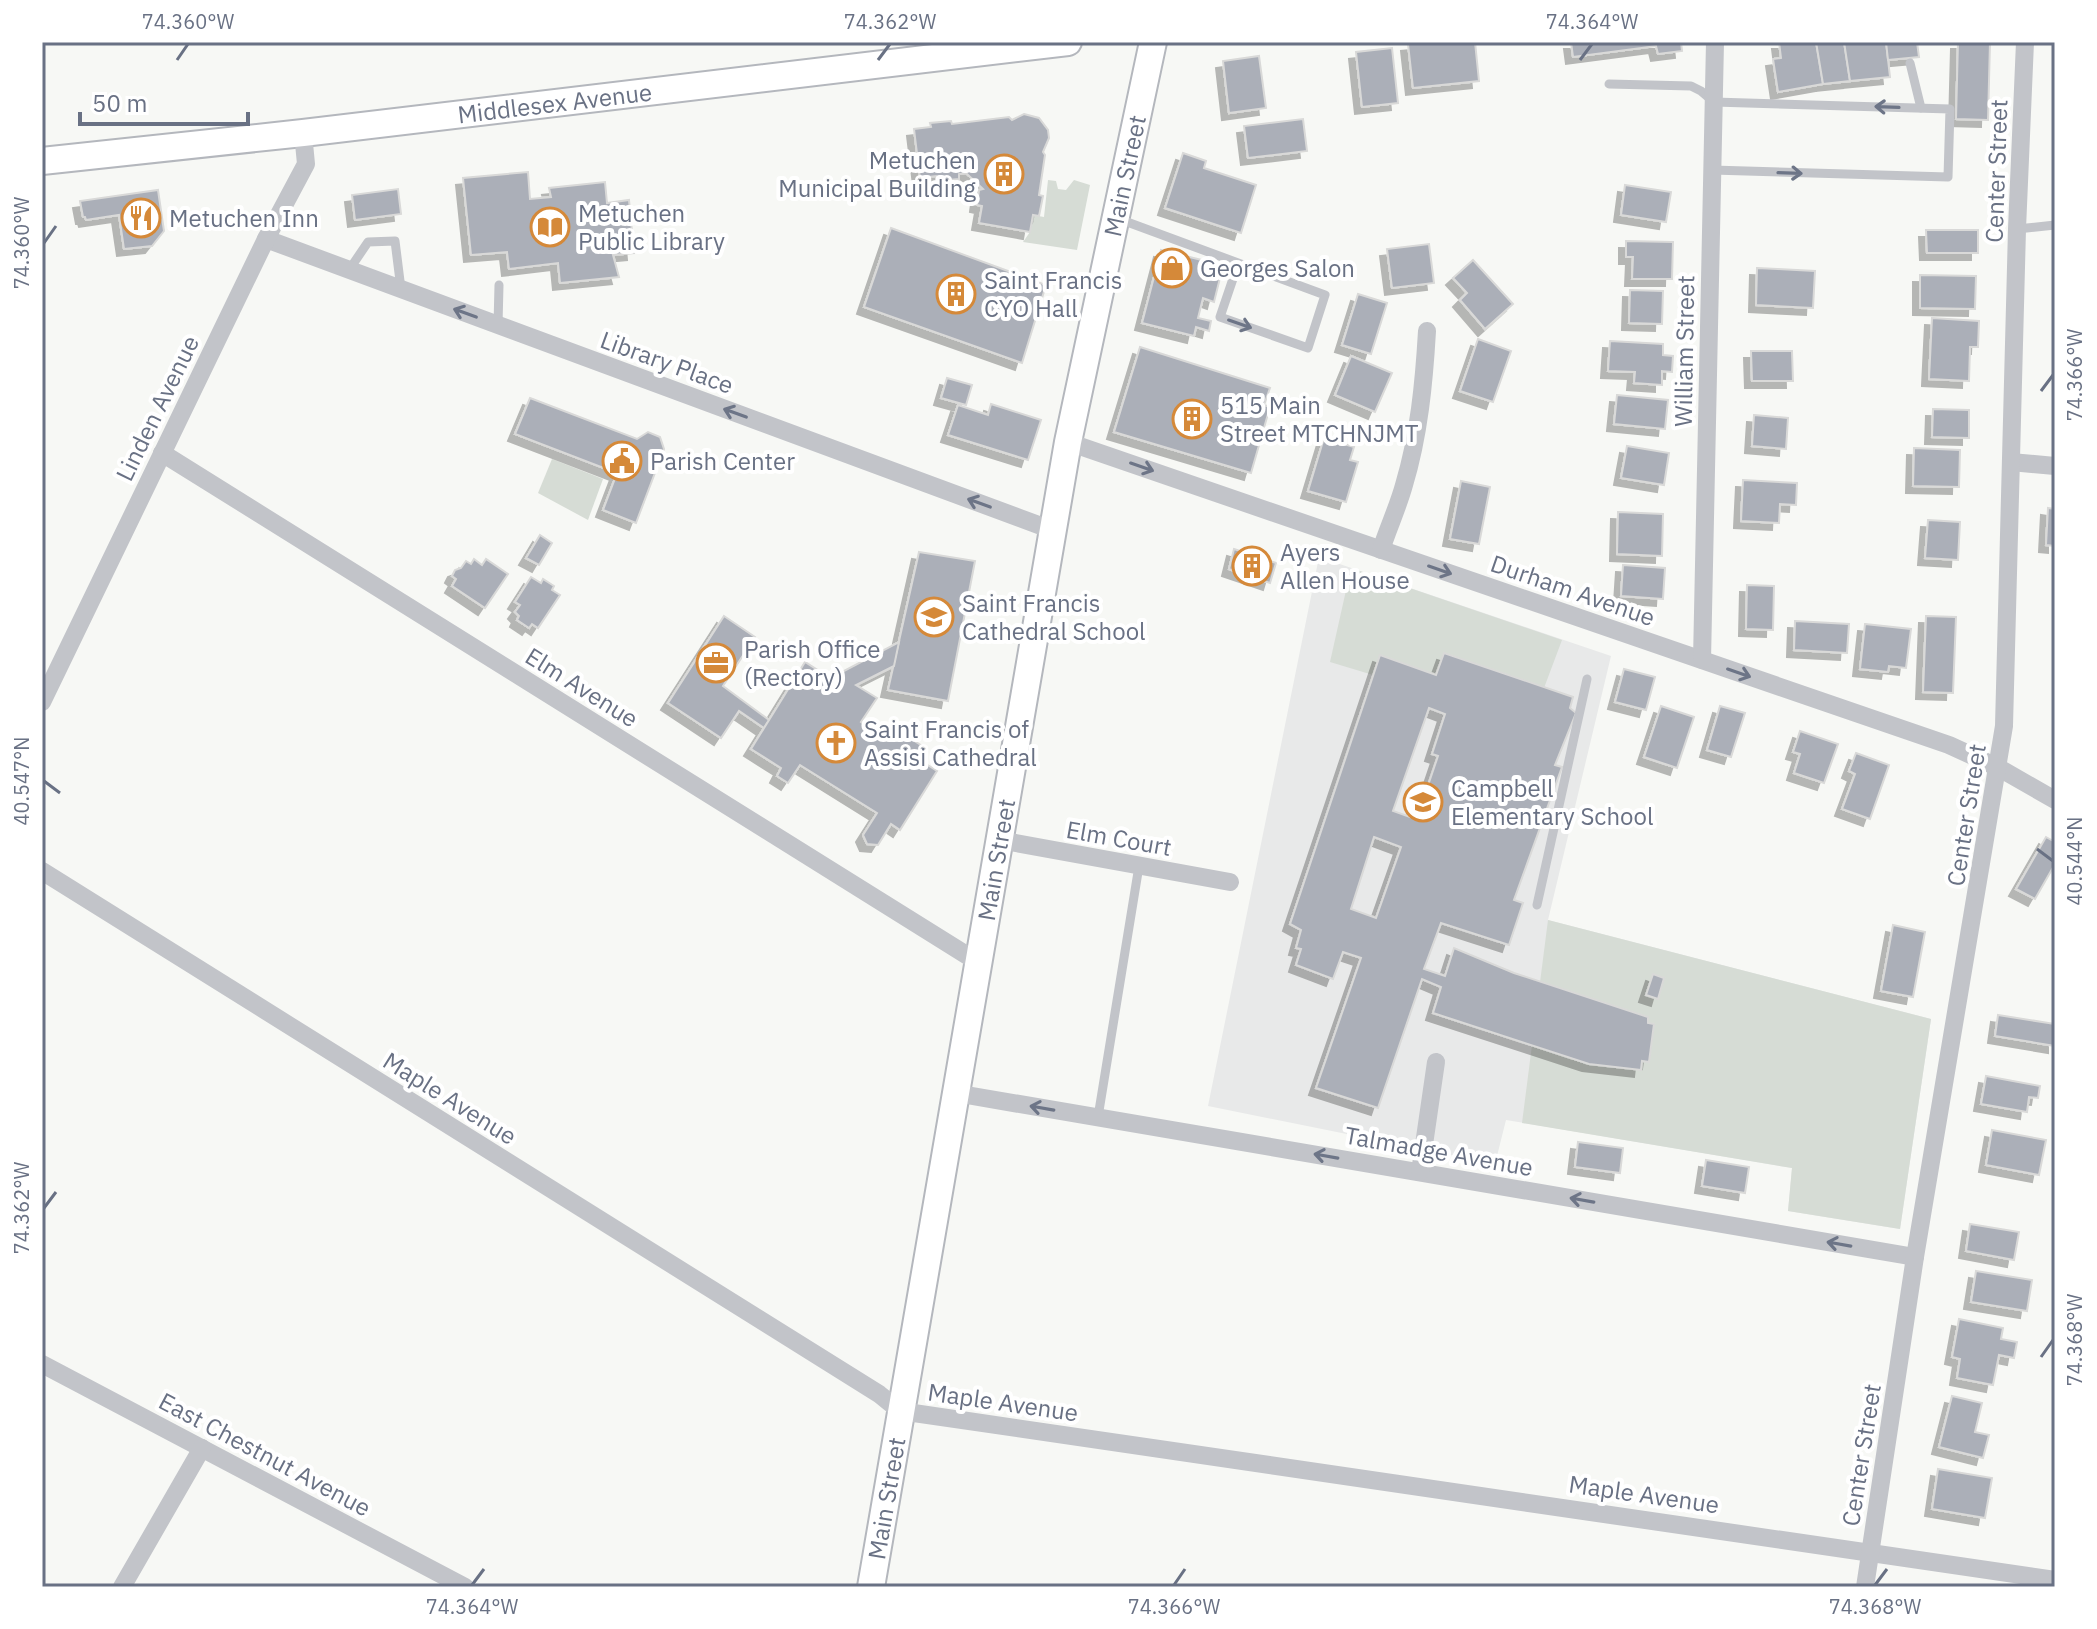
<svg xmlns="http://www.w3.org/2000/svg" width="2097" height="1629" font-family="'IBM Plex Sans',sans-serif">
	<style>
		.built { fill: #e8e9e9 }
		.green { fill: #d6dcd5 }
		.building { fill: #abafb8; stroke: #d9d9d8; stroke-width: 2; fill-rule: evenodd; filter: url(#shadow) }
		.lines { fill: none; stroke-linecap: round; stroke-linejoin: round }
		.secondary-casing { stroke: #b4b7bd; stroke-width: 30 }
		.lane { stroke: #c2c4c9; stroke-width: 9 }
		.street { stroke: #c2c4c9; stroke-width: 18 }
		.secondary { stroke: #fff; stroke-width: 26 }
		.oneway { stroke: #6d7587 }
		.ticks { fill: none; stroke: #697184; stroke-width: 3 }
		.labels { text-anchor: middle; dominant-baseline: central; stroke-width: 8; stroke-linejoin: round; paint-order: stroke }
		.street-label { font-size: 24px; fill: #697184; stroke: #fff }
		.poi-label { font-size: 24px; fill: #697184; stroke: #fff; text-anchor: start }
		.neatline { fill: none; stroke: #697184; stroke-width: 3 }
		.ticks-label { font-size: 20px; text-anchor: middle; fill: #697184 }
	</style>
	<defs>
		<filter id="shadow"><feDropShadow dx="-7" dy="7" stdDeviation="0" flood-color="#0004"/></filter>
	</defs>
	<rect width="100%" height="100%" fill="#f7f8f5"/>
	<!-- built -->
	<polygon class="built" points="1319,557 1611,656 1548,920 1931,1019 1900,1229 1788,1211 1792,1168 1506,1120 1495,1164 1208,1106"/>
	<!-- green -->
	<g class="green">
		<polygon points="1048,180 1056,181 1058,189 1066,190 1074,180 1090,185 1077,250 1023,242 1030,232 1033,215 1044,217"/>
		<polygon points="552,459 603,479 588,520 538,493"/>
		<polygon points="1351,568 1562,640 1544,688 1444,653 1436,675 1380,655 1373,675 1330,662"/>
		<polygon points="1548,920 1931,1019 1900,1229 1788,1211 1792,1168 1522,1123"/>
	</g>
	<!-- building -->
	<g class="building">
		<polygon points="1429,42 1475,42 1479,81 1413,88 1408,44"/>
		<polygon points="1571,42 1681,42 1682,51 1658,54 1656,46 1573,57"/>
		<polygon points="1779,42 1816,42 1823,84 1778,92 1773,59 1781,58"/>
		<polygon points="1816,42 1844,42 1850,81 1823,84"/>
		<polygon points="1844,42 1886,42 1890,77 1850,81"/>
		<polygon points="1886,42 1917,42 1919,57 1888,60"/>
		<polygon points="1958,42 1990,42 1988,120 1956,119"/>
		<polygon points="1392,48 1398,103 1362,107 1356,52"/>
		<polygon points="1259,56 1266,108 1229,113 1223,61"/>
		<polygon points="1024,114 1039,118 1048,130 1049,138 1043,152 1045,155 1039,195 1043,196 1039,216 1033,215 1030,232 979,223 982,206 977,205 979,190 983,189 966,173 959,174 959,179 937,181 936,176 920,178 914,129 931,127 930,123 951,121 952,124 1009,117 1012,120"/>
		<polygon points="1303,119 1307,151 1248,158 1244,126"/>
		<polygon points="1183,153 1206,161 1204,168 1256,185 1241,233 1165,208"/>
		<polygon points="528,172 530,199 551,197 549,188 605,182 607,203 629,200 634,253 613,255 619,277 560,283 558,263 509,269 507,252 471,255 463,178"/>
		<polygon points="1625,185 1671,192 1666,222 1621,215"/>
		<polygon points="398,189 401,214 355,220 352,195"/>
		<polygon points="158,190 164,231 152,246 124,249 119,215 86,220 85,217 83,217 80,201"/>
		<polygon points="891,228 1046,285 1022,363 864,307"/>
		<polygon points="1926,230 1978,230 1978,253 1927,253"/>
		<polygon points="1626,241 1673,242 1672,279 1632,279 1633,257 1626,257"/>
		<polygon points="1429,244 1434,283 1392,288 1387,249"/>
		<polygon points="1161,250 1214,263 1213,268 1222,270 1214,302 1203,298 1198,318 1211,321 1209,331 1196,327 1194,336 1142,323"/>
		<polygon points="1473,260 1513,304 1485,329 1460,300 1467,293 1453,278"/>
		<polygon points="1757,268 1815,271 1813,308 1756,305"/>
		<polygon points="1920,275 1976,276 1975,309 1920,308"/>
		<polygon points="1630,290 1663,291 1662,324 1629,323"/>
		<polygon points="1358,294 1387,303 1371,354 1342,345"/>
		<polygon points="1932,318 1979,321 1978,347 1970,347 1969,381 1929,379"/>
		<polygon points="1478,339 1511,351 1493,402 1460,391"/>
		<polygon points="1610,341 1663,344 1663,355 1673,356 1672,372 1662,371 1662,385 1634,383 1635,372 1608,371"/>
		<polygon points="1140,347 1270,388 1264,405 1270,407 1251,473 1114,432"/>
		<polygon points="1751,351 1792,351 1793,381 1752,381"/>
		<polygon points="1351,356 1392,373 1375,412 1335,395"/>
		<polygon points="947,378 972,385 966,405 941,398"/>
		<polygon points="1617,395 1668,400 1665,429 1614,424"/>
		<polygon points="530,398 637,439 648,432 660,437 664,449 636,523 603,510 617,473 515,434"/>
		<polygon points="991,404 1041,420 1028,460 948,435 958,405 988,415"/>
		<polygon points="1933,409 1969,410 1969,438 1932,437"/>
		<polygon points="1754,415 1788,418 1786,449 1752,446"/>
		<polygon points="1324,438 1354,447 1350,460 1358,462 1346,502 1308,491"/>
		<polygon points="1627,446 1669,453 1664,485 1621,478"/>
		<polygon points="1914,448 1960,450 1959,487 1913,486"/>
		<polygon points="1743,480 1797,483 1796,505 1780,504 1779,523 1741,521"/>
		<polygon points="1461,481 1490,487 1479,544 1450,539"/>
		<polygon points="2048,508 2055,509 2055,546 2046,545"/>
		<polygon points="1618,512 1663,514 1662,556 1617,554"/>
		<polygon points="1928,520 1960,522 1958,560 1925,558"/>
		<polygon points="540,535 552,543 539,565 526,558"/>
		<polygon points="1234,549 1276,563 1270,583 1229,569"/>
		<polygon points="919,552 975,561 948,701 888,690"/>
		<polygon points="474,559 482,565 486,559 508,574 485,608 452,586 456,579 452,576 455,570 461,568 466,561 471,564"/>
		<polygon points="1623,565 1665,568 1663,599 1621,596"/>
		<polygon points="531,577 541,583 543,579 554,586 552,590 560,595 538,628 532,624 529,628 517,620 519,616 515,612 520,605 515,602"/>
		<polygon points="1747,585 1774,586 1773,630 1746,629"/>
		<polygon points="724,616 755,637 723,686 769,720 764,728 739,711 721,738 668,703"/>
		<polygon points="1926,616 1956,617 1953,693 1923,692"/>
		<polygon points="1795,621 1849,624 1847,653 1794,650"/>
		<polygon points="1865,624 1911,629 1906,668 1889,666 1888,672 1860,669"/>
		<polygon points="899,642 894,666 856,685 877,698 861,722 887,738 894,728 927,749 920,760 937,771 900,830 891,824 878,845 867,844 863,835 877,813 800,765 788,783 777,776 781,768 751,749 805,662 835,681 840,673"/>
		<path d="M 1444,653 L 1573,697 L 1570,708 L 1576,713 L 1555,765 L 1562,767 L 1514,900 L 1523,903 L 1509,945 L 1441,923 L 1424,969 L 1445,976 L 1454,948 L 1514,973 L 1648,1017 L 1648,1023 L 1654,1024 L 1649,1062 L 1642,1061 L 1641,1070 L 1589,1064 L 1433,1013 L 1441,987 L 1422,979 L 1378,1108 L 1316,1088 L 1361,958 L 1343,952 L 1333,979 L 1296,965 L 1301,949 L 1296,948 L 1301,930 L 1290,924 L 1380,655 L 1436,675 ZM 1429,708 L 1445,714 L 1432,754 L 1438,756 L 1421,806 L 1415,804 L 1410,817 L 1393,811 ZM 1374,837 L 1401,847 L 1376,918 L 1351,909 Z"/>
		<polygon points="1624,669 1655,677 1646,710 1615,702"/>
		<polygon points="1661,706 1694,717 1677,768 1644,757"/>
		<polygon points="1720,706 1745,713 1731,757 1707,750"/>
		<polygon points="1800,731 1838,744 1824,783 1794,773 1800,754 1793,752"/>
		<polygon points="1856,753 1889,765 1870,819 1842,809 1855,774 1849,771"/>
		<polygon points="2046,837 2055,842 2055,864 2035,899 2016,889"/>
		<polygon points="1893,925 1925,932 1913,997 1881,991"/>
		<polygon points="1653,974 1664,978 1658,999 1646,995"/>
		<polygon points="1998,1015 2055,1024 2055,1046 1995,1036"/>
		<polygon points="1986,1076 2040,1086 2038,1098 2029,1097 2027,1112 1981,1104"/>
		<polygon points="1992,1130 2046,1140 2039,1175 1986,1165"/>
		<polygon points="1578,1142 1623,1148 1620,1173 1575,1167"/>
		<polygon points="1706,1160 1749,1167 1745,1193 1702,1186"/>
		<polygon points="1970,1224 2019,1232 2014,1260 1966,1251"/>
		<polygon points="1976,1271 2032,1280 2027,1311 1971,1302"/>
		<polygon points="1959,1319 2003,1328 2001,1339 2017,1342 2014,1358 1999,1355 1993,1385 1957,1378 1960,1359 1952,1357"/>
		<polygon points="1952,1396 1982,1403 1975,1432 1989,1435 1983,1458 1939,1447"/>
		<polygon points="1938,1469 1992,1478 1985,1518 1932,1509"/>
	</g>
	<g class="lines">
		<defs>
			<g id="secondary">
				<path id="s1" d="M 42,161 L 303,133 L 1068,42"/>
				<path id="s2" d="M 871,1587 L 1068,442 L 1153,42"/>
			</g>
		</defs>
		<!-- secondary casing -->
		<use href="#secondary" class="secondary-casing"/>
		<!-- lane -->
		<g class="lane">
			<polyline points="1910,63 1921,108"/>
			<polyline points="1609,84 1691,86 1701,91 1714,102 1950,109 1948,177 1712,170"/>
			<polyline points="1119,219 1325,295 1308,348 1220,317 1238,264"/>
			<polyline points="2017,229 2055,225"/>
			<polyline points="349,270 368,242 395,241 401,289"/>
			<polyline points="498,325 499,285"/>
			<polyline points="1537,905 1587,679"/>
			<polyline points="1098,1117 1139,866"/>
		</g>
		<!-- street -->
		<g class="street">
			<polyline points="266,239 1052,530"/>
			<polyline points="1068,442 1949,745 1999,768 2055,800"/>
			<polyline points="162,453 976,961"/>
			<polyline points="2011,462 2055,466"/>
			<path d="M 1381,550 C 1388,528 1398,507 1404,485 C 1419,435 1424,383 1427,331"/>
			<polyline points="1702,660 1715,42"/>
			<polyline points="42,702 266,239 306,164 303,133"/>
			<polyline points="999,840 1230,882"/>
			<polyline points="42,871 879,1394 900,1411 2055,1580"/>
			<polyline points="955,1093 1915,1257"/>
			<polyline points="1420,1172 1436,1062"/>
			<polyline points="42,1364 465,1587"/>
			<polyline points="122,1587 202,1448"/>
			<polyline points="1865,1587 1915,1257 2004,726 2017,229 2025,42"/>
		</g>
		<!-- secondary -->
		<use href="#secondary" class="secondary"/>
	</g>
	<!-- one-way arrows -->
	<defs><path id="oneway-shaft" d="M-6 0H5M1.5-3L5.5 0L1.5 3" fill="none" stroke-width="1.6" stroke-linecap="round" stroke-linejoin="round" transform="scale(2)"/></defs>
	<g class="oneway">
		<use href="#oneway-shaft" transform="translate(1887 107) rotate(-178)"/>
		<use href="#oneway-shaft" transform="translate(1790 173) rotate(2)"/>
		<use href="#oneway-shaft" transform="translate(465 313) rotate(-160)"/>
		<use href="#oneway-shaft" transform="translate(1240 324) rotate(19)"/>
		<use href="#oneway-shaft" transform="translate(735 413) rotate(-160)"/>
		<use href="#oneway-shaft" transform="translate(1142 467) rotate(19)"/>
		<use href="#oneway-shaft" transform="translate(979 503) rotate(-160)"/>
		<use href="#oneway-shaft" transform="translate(1440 570) rotate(19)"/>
		<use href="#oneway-shaft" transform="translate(1739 673) rotate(19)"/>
		<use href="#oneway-shaft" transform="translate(1042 1108) rotate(-170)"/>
		<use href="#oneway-shaft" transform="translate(1326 1156) rotate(-170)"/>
		<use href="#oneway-shaft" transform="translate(1582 1200) rotate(-170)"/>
		<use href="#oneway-shaft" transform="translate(1839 1244) rotate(-170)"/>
	</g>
	<!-- ticks -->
	<path class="ticks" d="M 177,60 L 188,44M 878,60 L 890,44M 1580,60 L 1592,44M 44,243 L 56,226M 2041,391 L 2053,375M 44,781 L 60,793M 2037,849 L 2053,861M 44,1208 L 56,1192M 2041,1357 L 2053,1340M 472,1585 L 484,1569M 1174,1585 L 1185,1569M 1875,1585 L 1887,1569"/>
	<!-- icons -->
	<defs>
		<symbol id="building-ring" viewBox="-11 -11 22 22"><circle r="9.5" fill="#fff" stroke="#d58939" stroke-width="1.5"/><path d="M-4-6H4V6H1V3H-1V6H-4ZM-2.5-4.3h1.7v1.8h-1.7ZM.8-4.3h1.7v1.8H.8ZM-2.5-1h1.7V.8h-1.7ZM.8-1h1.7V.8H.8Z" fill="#d58939"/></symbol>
		<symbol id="restaurant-ring" viewBox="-11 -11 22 22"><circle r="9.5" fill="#fff" stroke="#d58939" stroke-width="1.5"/><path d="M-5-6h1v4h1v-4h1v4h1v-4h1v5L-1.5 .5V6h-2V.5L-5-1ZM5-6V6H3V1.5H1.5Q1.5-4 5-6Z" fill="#d58939"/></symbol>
		<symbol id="library-ring" viewBox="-11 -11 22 22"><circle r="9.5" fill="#fff" stroke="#d58939" stroke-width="1.5"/><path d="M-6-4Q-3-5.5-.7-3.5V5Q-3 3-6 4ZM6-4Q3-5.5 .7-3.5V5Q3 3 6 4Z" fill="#d58939"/></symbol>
		<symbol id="shop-ring" viewBox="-11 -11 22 22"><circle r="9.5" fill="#fff" stroke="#d58939" stroke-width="1.5"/><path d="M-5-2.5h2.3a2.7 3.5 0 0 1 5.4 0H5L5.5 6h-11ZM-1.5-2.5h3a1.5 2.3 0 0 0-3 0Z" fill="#d58939"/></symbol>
		<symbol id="civic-ring" viewBox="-11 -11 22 22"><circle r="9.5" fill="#fff" stroke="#d58939" stroke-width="1.5"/><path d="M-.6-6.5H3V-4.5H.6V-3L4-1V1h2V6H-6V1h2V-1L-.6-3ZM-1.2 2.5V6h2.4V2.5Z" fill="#d58939"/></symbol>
		<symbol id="school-ring" viewBox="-11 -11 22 22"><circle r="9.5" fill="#fff" stroke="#d58939" stroke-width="1.5"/><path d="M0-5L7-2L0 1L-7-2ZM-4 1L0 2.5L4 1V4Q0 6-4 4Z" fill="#d58939"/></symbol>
		<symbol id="office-ring" viewBox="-11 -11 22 22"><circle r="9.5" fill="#fff" stroke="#d58939" stroke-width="1.5"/><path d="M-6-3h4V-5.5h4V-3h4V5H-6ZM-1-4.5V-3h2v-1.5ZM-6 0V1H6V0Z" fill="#d58939"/></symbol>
		<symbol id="church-ring" viewBox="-11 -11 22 22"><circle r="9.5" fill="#fff" stroke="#d58939" stroke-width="1.5"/><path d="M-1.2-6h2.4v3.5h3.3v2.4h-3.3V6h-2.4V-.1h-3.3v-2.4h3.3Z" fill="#d58939"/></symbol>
	</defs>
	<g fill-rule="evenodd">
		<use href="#building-ring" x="982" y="152" width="44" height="44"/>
		<use href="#restaurant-ring" x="119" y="196" width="44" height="44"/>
		<use href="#library-ring" x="528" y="205" width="44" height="44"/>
		<use href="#shop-ring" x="1150" y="246" width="44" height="44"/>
		<use href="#building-ring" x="934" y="272" width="44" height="44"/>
		<use href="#building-ring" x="1170" y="397" width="44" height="44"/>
		<use href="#civic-ring" x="600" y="439" width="44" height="44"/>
		<use href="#building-ring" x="1230" y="544" width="44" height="44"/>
		<use href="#school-ring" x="912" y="595" width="44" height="44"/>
		<use href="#office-ring" x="694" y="641" width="44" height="44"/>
		<use href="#church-ring" x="814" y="721" width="44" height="44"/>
		<use href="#school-ring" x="1401" y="780" width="44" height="44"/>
	</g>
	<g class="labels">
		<!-- street labels -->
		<g class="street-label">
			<text stroke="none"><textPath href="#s1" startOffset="516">Middlesex Avenue</textPath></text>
			<text transform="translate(1996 171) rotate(-88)">Center Street</text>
			<text stroke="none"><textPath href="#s2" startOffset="1434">Main Street</textPath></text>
			<text transform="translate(1684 351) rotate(-89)">William Street</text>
			<text transform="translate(667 362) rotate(20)">Library Place</text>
			<text transform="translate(157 408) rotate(-64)">Linden Avenue</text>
			<text transform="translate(1573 590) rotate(19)">Durham Avenue</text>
			<text transform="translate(582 687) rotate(32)">Elm Avenue</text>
			<text transform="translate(1966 815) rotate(-81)">Center Street</text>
			<text transform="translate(1119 838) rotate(10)">Elm Court</text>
			<text stroke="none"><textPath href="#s2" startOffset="738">Main Street</textPath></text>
			<text transform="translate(450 1098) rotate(32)">Maple Avenue</text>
			<text transform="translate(1439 1151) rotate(10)">Talmadge Avenue</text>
			<text transform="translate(1003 1402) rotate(8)">Maple Avenue</text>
			<text transform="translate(265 1454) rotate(28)">East Chestnut Avenue</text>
			<text transform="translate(1861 1455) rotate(-81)">Center Street</text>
			<text transform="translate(1644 1494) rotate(8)">Maple Avenue</text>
			<text stroke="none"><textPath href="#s2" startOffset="90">Main Street</textPath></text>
		</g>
		<!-- poi labels -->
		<g class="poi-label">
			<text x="976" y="160" text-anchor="end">Metuchen<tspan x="976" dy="28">Municipal Building</tspan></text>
			<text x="578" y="213">Metuchen<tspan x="578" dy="28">Public Library</tspan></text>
			<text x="169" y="218">Metuchen Inn</text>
			<text x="1200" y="268">Georges Salon</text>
			<text x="984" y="280">Saint Francis<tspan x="984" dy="28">CYO Hall</tspan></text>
			<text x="1220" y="405">515 Main<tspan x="1220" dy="28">Street MTCHNJMT</tspan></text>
			<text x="650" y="461">Parish Center</text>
			<text x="1280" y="552">Ayers<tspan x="1280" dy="28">Allen House</tspan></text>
			<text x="962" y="603">Saint Francis<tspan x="962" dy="28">Cathedral School</tspan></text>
			<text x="744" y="649">Parish Office<tspan x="744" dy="28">(Rectory)</tspan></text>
			<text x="864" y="729">Saint Francis of<tspan x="864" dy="28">Assisi Cathedral</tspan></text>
			<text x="1451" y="788">Campbell<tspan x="1451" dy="28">Elementary School</tspan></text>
		</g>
	</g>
	<!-- border -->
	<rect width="2097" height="1629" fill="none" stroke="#ffffff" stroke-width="88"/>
	<!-- scale -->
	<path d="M80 112v12h168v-12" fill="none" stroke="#697184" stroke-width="4"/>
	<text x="92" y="112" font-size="24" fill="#697184" stroke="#ffffff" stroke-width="6" paint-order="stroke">50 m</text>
	<rect x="44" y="44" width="2009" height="1541" class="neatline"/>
	<g class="ticks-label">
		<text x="188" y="29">74.360°W</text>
		<text x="890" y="29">74.362°W</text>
		<text x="1592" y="29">74.364°W</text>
		<text transform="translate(22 243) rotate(-90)" y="7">74.360°W</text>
		<text transform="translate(2075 375) rotate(-90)" y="7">74.366°W</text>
		<text transform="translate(22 781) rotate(-90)" y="7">40.547°N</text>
		<text transform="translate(2075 861) rotate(-90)" y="7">40.544°N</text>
		<text transform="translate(22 1208) rotate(-90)" y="7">74.362°W</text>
		<text transform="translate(2075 1340) rotate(-90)" y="7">74.368°W</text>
		<text x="472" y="1614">74.364°W</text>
		<text x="1174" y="1614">74.366°W</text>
		<text x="1875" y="1614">74.368°W</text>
	</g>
</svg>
